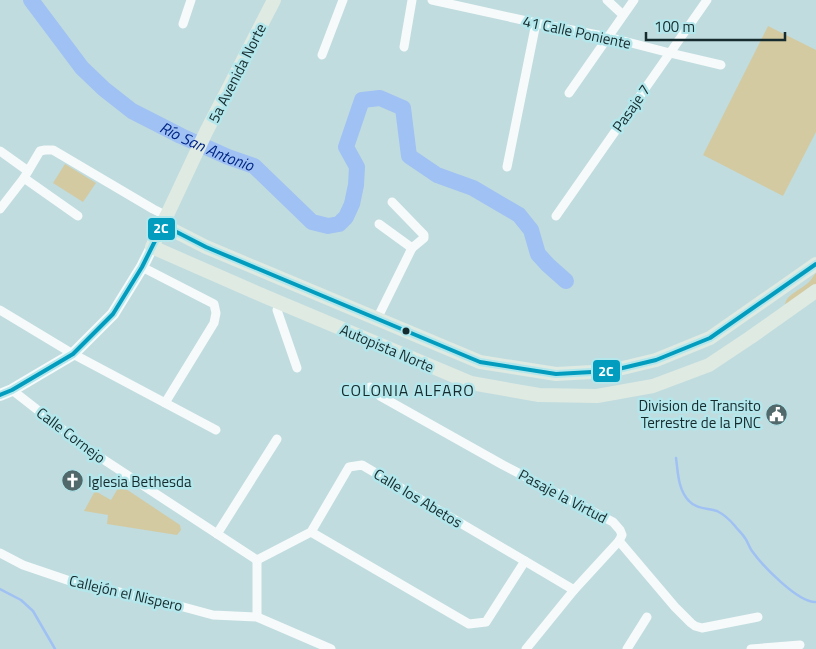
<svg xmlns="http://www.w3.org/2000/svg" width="816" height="649" font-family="'Titillium Web',sans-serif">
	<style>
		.green { fill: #d3caa2 }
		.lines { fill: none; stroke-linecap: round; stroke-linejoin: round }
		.stream { stroke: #a0c1f3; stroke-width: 2.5 }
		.river { stroke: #a0c1f3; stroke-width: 16 }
		.street { stroke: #f6fafa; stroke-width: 9 }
		.secondary { stroke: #f6fafa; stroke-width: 12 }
		.primary { stroke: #dfeae2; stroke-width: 14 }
		.bus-1-casing { stroke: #b3e7ec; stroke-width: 8 }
		.bus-1 { stroke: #029cbe; stroke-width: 4 }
		.bus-dot { fill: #162b2d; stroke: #b3e7ec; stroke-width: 2 }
		.labels { text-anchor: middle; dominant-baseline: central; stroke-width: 5; stroke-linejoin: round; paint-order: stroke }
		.street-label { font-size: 15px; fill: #162b2d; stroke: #b3e7ec }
		.poi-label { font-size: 15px; fill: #162b2d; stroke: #b3e7ec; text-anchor: end }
		.water-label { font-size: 16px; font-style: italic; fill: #002686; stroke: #b3e7ec }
		.neighbourhood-label { font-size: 16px; letter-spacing: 1px; fill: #162b2d; stroke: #b3e7ec }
		.line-badge { stroke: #b3e7ec; stroke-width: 2 }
		.badge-label { font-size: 14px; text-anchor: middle; font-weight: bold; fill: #fff }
	</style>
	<rect width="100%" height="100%" fill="#c0dcdf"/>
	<!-- green -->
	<g class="green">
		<polygon points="768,26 816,50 816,132 783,196 703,155"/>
		<polygon points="65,164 96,183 83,202 53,183"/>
		<path d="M 816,273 L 816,286 L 787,305 L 785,304 C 787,294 802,289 809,282 C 812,279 813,276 816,273 Z"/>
		<polygon points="120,485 180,525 181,530 177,535 107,524 108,515 84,511 95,491 111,500"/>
	</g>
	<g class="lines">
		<!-- stream -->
		<g class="stream">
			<path d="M 676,458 C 678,472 678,490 689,501 C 696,509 708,508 717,511 C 725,515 730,520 735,526 C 738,530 742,533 745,538 C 748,542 749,547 752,551 C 762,565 798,603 816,602"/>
			<polyline points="0,589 21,600 33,611 55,649"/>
		</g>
		<!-- river -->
		<path class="river" id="s1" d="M 31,0 L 82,68 L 104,89 L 132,111 L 181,136 L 228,157 L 254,166 L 312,222 L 328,226 L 339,224 L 346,217 L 352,204 L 356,185 L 357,167 L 346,147 L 362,100 L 380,98 L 403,108 L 409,156 L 437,175 L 473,188 L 519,215 L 531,230 L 538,254 L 548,265 L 566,281"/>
		<!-- street -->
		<g class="street">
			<polyline points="432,0 536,23 608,37 670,53 721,65"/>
			<polyline points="607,0 623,15"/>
			<polyline points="183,24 191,0"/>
			<polyline points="404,47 412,0"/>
			<polyline points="322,55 343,0"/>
			<polyline points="569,93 634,0"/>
			<polyline points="0,151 28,171"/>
			<polyline points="507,167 536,23"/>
			<polyline points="24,178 78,216"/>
			<polyline points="0,209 24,178 40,151 45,150 53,150 153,209 167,216"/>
			<polyline points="556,216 707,0"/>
			<polyline points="379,224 412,248"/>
			<polyline points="142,267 214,304 216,313 214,323 165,403"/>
			<polyline points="280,303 277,310 297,368"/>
			<polyline points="0,310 73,354 216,430"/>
			<polyline points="377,319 412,248 424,238 424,235 392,202"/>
			<polyline points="370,387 380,396 503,465 613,522 620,530 622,535 619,541 574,590 526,649"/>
			<polyline points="12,390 89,450 257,560"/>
			<polyline points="311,532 469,624 486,622 525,561"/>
			<polyline points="217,534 277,439"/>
			<polyline points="619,541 675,607 691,623 695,626 702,628 758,617"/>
			<polyline points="0,553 23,565 70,581 176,605 213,615 257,617 331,649"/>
			<polyline points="257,560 311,532 349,467 362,465 574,590"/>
			<polyline points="257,560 257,617"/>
			<polyline points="627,649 647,617"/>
			<polyline points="751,649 800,645"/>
		</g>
		<!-- secondary -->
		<polyline class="secondary" points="0,395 12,390 73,354 113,314 142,267 152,247"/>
		<!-- primary -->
		<g class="primary">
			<polyline points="274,0 206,132 152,247 264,296 471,383 539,395 597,396 653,386 709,365 751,337 816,291"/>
			<polyline points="163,225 206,247 480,362 556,374 610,371 656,360 710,338 816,264"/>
		</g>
		<defs>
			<polyline id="bus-1" points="0,395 12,390 73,354 113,314 142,267 163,225 206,247 480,362 556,374 610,371 656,360 710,338 816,264"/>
		</defs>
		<!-- bus-1 casing -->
		<use href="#bus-1" class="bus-1-casing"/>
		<!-- bus-1 -->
		<use href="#bus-1" class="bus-1"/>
	</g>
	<!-- icons -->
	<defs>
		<symbol id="civic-disc" viewBox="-11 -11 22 22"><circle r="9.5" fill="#52696b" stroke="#b3e7ec"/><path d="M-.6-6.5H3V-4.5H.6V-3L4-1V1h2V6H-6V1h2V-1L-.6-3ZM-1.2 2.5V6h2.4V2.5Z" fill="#fff"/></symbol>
		<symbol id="church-disc" viewBox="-11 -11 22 22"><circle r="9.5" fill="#52696b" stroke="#b3e7ec"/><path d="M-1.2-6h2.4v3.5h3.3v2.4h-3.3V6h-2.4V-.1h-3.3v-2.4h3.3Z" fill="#fff"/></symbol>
	</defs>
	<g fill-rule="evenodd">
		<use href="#civic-disc" x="764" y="402" width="25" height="25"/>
		<use href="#church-disc" x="60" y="468" width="25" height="25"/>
	</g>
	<!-- markers -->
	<circle class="bus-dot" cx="406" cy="331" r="4.5"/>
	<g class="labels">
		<!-- street labels -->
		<g class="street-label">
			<text transform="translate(577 32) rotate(12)">41 Calle Poniente</text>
			<text transform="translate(237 73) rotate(-63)">5a Avenida Norte</text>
			<text transform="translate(631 108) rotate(-55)">Pasaje 7</text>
			<text transform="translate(387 348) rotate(23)">Autopista Norte</text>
			<text transform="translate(71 435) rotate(37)">Calle Cornejo</text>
			<text transform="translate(563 496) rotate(28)">Pasaje la Virtud</text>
			<text transform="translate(418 498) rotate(31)">Calle los Abetos</text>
			<text transform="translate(126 593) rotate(13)">Callejón el Nispero</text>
		</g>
		<!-- poi labels -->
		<g class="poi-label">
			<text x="761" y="405">Division de Transito<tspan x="761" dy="17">Terrestre de la PNC</tspan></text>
			<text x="88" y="481" text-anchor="start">Iglesia Bethesda</text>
		</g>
		<!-- water labels -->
		<g class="water-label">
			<text stroke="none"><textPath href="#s1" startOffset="234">Río San Antonio</textPath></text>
		</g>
		<!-- neighbourhood labels -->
		<g class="neighbourhood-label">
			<text x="408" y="390">COLONIA ALFARO</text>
		</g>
	</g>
	<g class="line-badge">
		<rect x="147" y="217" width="29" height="24" rx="5" fill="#029cbe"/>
		<rect x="592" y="359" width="29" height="24" rx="5" fill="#029cbe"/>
	</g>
	<g class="badge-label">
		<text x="161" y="233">2C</text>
		<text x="606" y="376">2C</text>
	</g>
	<!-- scale -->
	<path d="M646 32v8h139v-8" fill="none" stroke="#162b2d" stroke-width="2.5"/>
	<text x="654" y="32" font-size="15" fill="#162b2d" stroke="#b3e7ec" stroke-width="4" paint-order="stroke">100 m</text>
</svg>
